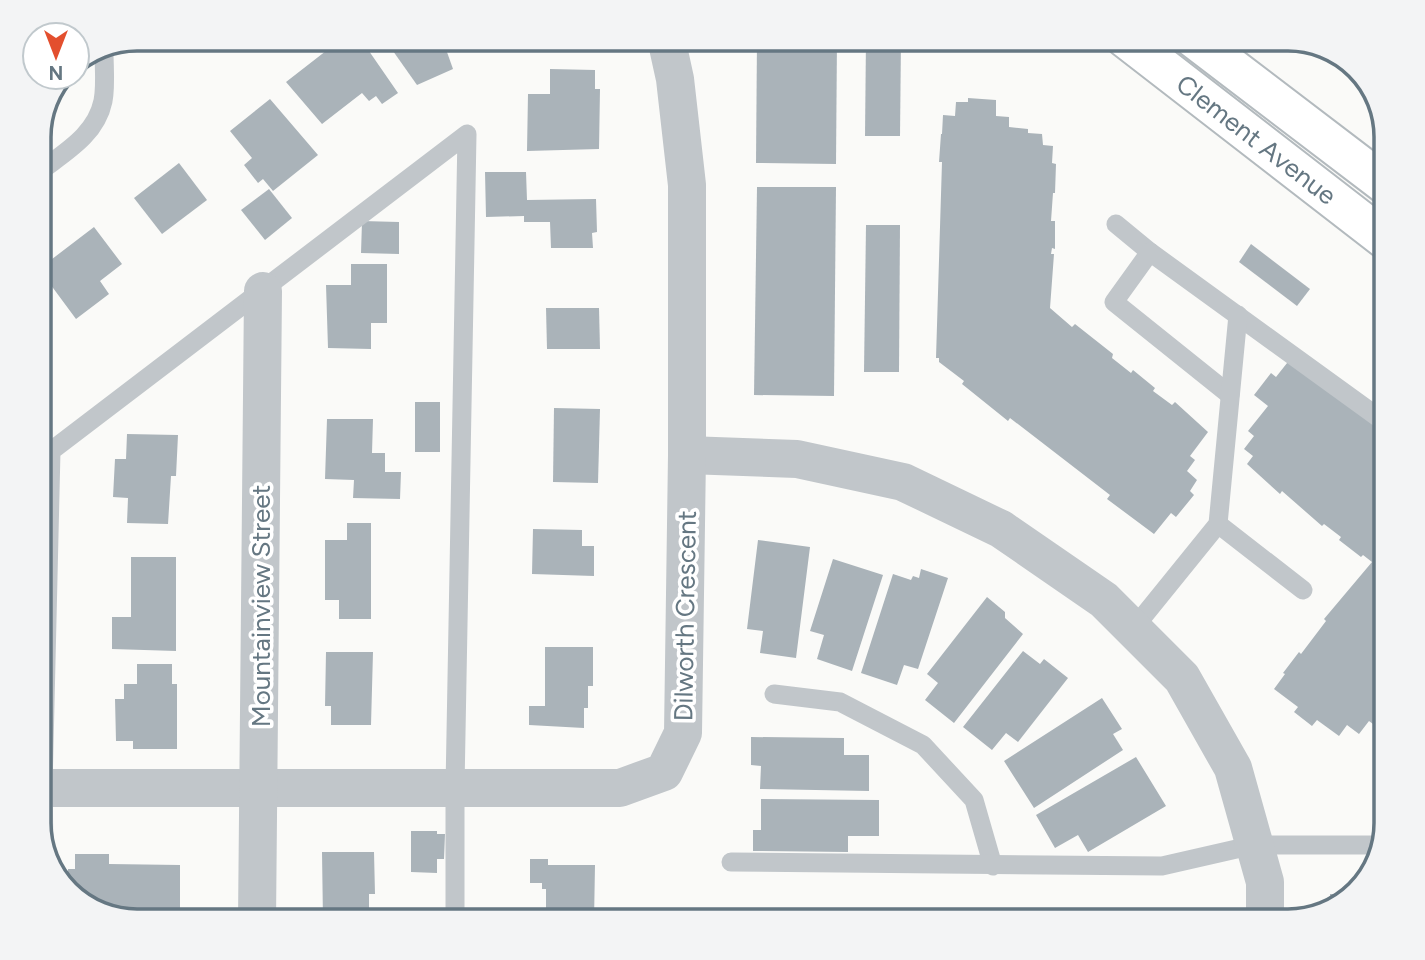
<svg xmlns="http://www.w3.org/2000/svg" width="1425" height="960" font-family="Figtree,sans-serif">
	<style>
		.building { fill: #aab3b9 }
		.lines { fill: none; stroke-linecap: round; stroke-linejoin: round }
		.secondary-casing { stroke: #b3babe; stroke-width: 42 }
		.service { stroke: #c1c6ca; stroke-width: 19 }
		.minor { stroke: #c1c6ca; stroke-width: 38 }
		.secondary { stroke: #fff; stroke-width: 38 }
		.labels { text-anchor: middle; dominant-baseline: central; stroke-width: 7; stroke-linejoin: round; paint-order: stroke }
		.street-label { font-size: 26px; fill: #657782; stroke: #fff }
		.rim { fill: none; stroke: #657782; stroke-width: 3.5 }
	</style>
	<rect width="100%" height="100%" fill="#fafaf8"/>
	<!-- building -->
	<g class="building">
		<polygon points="332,38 360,38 398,93 382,104 376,96 369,101 362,93 322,124 286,82 331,47"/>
		<polygon points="388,38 442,38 453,69 417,85 393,51"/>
		<polygon points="757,38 837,38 836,164 756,163"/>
		<polygon points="866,38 901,38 900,136 865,136"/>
		<polygon points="550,69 595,70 595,89 600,89 599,149 527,151 528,94 550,94"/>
		<polygon points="968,98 996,100 996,116 1009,117 1009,127 1028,129 1028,133 1042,134 1043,145 1053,146 1052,163 1056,164 1055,193 1053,193 1051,221 1055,221 1055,249 1052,248 1051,254 1054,254 1050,308 1072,327 1075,324 1113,354 1112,358 1131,373 1133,370 1155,388 1153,391 1172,405 1175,402 1208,432 1190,456 1195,460 1187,471 1197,480 1190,491 1194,495 1176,517 1171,513 1154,534 1107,499 1110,495 1010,418 1008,421 962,384 964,381 939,362 939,358 936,358 942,162 939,162 941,134 942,134 943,115 955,116 956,102 968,102"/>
		<polygon points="270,99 318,155 273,191 263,179 258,183 244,165 252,158 230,131"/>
		<polygon points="179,163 207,200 162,234 134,198"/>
		<polygon points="485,172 526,172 527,200 596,199 597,232 592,233 593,248 551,248 550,222 524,222 524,216 486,217"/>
		<polygon points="757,187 836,187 834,396 754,395"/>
		<polygon points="269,189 292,218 265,240 241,210"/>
		<polygon points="362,221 399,222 399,254 361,253"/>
		<polygon points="866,225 900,225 899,372 864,372"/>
		<polygon points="94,227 122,264 100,281 109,294 76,319 39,269"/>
		<polygon points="1251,244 1310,289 1297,306 1239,262"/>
		<polygon points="351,264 387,264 387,323 371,323 371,349 328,348 326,285 351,285"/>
		<polygon points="546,308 599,308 600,349 547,349"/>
		<polygon points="1291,358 1386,429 1386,724 1383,728 1375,722 1373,724 1369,721 1359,734 1347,725 1339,736 1317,720 1312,726 1294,712 1298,707 1274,689 1285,674 1283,673 1299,652 1301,654 1326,621 1324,619 1372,562 1363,555 1361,557 1339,540 1341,537 1324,524 1322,526 1282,491 1280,494 1247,464 1253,456 1244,449 1254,436 1248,431 1268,406 1254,395 1271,373 1276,377"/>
		<rect x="415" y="402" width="25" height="50"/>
		<polygon points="554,408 600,409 598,483 553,482"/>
		<polygon points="327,419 373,419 372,453 385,453 385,472 401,472 400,499 353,498 354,480 325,479"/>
		<polygon points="127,434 178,435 176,476 171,476 168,524 127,523 128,498 113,497 115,459 126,459"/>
		<polygon points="347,523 371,523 371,619 339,619 339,600 325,600 325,540 347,540"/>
		<polygon points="533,529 582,530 582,546 594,546 594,576 532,574"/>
		<polygon points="758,540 810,547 796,658 760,653 763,631 747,629"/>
		<polygon points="131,557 176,557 176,651 112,649 112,617 131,617"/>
		<polygon points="833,559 883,575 852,671 817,659 824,635 810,631"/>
		<polygon points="921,569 948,578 918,669 904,665 897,685 861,673 893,574 911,580 913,576 919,578"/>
		<polygon points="987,597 1005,612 1005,618 1023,634 954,723 925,700 938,683 927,674"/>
		<polygon points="545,647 593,647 593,686 588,686 588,708 584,708 584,728 529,725 529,706 545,706"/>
		<polygon points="1023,651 1040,664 1044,659 1068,678 1018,742 1006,733 992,750 963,727"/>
		<polygon points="326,652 373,652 371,725 331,725 331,706 325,706"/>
		<polygon points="137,664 172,664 172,684 177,684 177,749 133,749 133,741 116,741 115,699 124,699 124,684 137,684"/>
		<polygon points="1102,698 1122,729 1113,734 1123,750 1034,808 1004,761"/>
		<polygon points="751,737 844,738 844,755 869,755 869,791 760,789 761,766 751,765"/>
		<polygon points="1136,757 1166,806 1088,852 1078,835 1055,848 1036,815"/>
		<polygon points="761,799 879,800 879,836 848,836 848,852 753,851 753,830 761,830"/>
		<polygon points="411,831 437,831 437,834 445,834 444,859 437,859 437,873 411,872"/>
		<polygon points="322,852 374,852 375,894 369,894 369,921 323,921"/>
		<polygon points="75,854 109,854 109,864 180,865 180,921 137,922 82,905 79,902 79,893 68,890 68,869 75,869"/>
		<polygon points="530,859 548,859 548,865 595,865 594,921 546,921 546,889 542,889 542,883 530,883"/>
		<polygon points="1330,894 1353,894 1337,909 1330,911"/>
		<rect x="783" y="919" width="37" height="2"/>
	</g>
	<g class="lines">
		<defs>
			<g id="secondary">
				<path id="s1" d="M 1125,38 L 1386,240"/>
				<polyline points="1193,38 1386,185"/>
			</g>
		</defs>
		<!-- secondary casing -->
		<use href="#secondary" class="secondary-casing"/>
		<!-- service -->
		<g class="service">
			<path d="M 39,172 C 65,152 96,135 103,101 C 106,86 104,67 104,52"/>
			<polyline points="1116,224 1150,252 1386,423"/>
			<polyline points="1150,252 1114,302 1230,395"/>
			<polyline points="1218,524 1303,590"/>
			<polyline points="1133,629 1218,524 1238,315"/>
			<polyline points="774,694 840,702 923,745 974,800 993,866"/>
			<polyline points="44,847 43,788 51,451 467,134 455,788 455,921"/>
			<polyline points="731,862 1162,866 1254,845 1380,845"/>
		</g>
		<!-- minor -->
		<g class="minor">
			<polyline points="687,455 797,459 903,482 1001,529 1104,600 1182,678 1233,768 1265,882 1265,921"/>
			<polyline points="39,788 620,788 664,772 683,733 687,455 687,185 675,79 666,38"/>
			<polyline points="257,921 263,291"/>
		</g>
		<!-- secondary -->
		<use href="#secondary" class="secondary"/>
	</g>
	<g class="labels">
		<!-- street labels -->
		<g class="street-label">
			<text stroke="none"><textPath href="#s1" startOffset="166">Clement Avenue</textPath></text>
			<text transform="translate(261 606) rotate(-90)">Mountainview Street</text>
			<text transform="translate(685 616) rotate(-89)">Dilworth Crescent</text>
		</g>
	</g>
	<!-- crop -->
	<path d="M0 0H1425V960H0ZM137 51H1288A86 86 0 0 1 1374 137V823A86 86 0 0 1 1288 909H137A86 86 0 0 1 51 823V137A86 86 0 0 1 137 51Z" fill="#f3f4f5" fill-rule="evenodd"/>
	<path class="rim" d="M137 51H1288A86 86 0 0 1 1374 137V823A86 86 0 0 1 1288 909H137A86 86 0 0 1 51 823V137A86 86 0 0 1 137 51Z"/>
	<!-- north arrow -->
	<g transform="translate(56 56) rotate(180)"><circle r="33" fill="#ffffff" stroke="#c1c9cd" stroke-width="2"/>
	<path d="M0-5L12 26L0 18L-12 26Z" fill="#e34f2e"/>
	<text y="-10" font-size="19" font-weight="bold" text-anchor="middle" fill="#657782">N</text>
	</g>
</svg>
